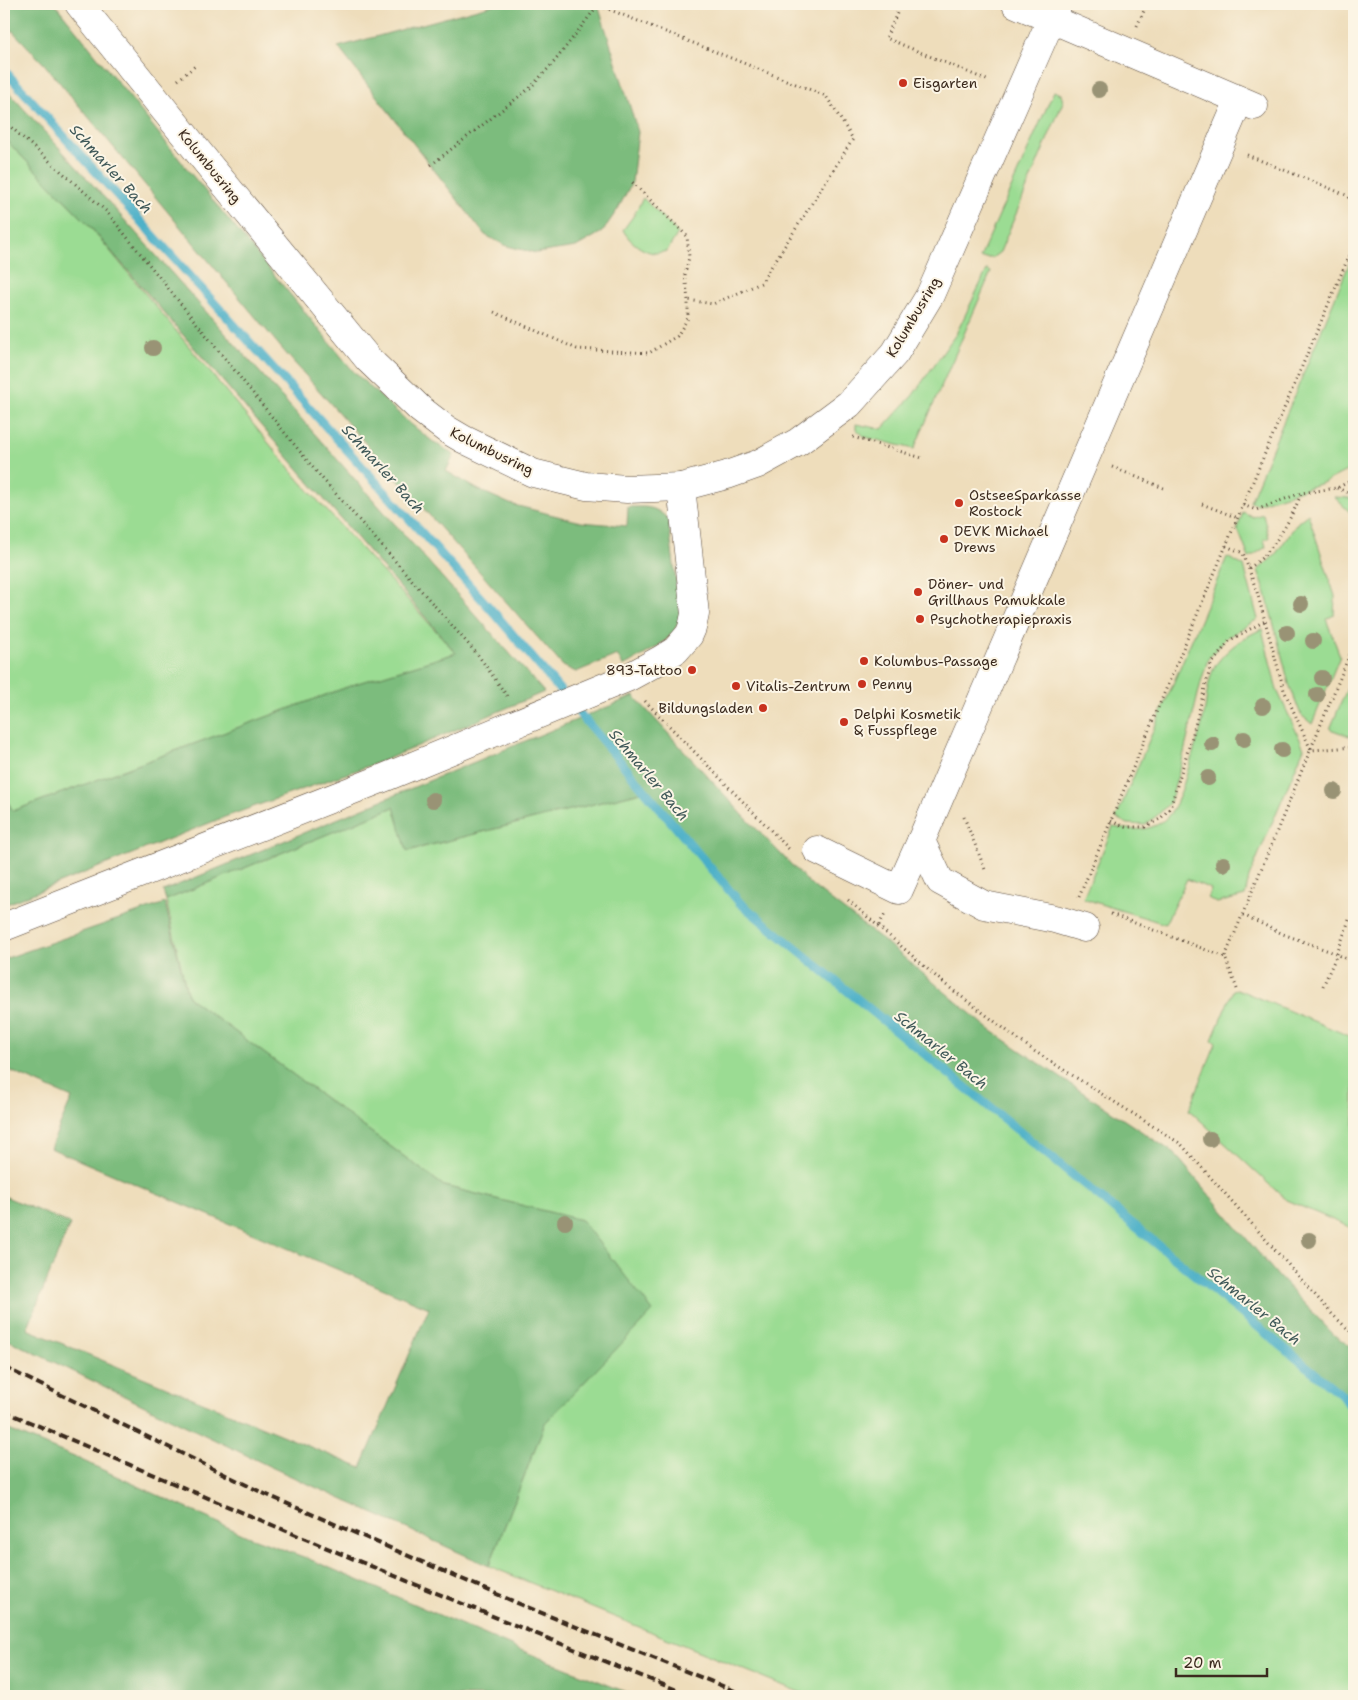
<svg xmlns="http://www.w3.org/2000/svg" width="1358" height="1700" font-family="'Shantell Sans',sans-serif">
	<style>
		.green { fill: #9bdc93; stroke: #6b8358 }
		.forest { fill: #7cbc7d; stroke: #5c734e }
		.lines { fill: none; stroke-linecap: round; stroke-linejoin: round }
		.stream { stroke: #48afc7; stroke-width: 9 }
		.minor-casing { stroke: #564536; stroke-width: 29 }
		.path { stroke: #564536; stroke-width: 3; stroke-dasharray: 1 4; stroke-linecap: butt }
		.minor { stroke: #fff; stroke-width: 28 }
		.rail { stroke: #3b2a1e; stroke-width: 4; stroke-dasharray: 8 4; stroke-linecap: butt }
		.tree { fill: #999375 }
		.poi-dot { fill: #c8321e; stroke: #fcf5e5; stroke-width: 2 }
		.labels { text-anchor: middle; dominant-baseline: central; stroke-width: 4; stroke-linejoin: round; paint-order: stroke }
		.poi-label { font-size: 14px; fill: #3b2a1e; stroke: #fcf5e5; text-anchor: start }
		.street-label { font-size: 14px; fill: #3b2a1e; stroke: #fcf5e5 }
		.water-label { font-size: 15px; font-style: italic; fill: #405959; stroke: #fcf5e5 }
	</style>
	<rect width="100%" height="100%" fill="#fcf5e5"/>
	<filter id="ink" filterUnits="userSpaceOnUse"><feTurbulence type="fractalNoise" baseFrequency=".02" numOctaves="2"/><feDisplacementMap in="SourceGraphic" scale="10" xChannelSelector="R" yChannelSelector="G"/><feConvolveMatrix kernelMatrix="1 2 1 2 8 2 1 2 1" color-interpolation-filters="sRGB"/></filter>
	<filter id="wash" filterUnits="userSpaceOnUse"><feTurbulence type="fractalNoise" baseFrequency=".0096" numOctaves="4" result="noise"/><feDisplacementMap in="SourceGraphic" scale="20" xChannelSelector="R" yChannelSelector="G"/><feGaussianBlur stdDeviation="1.12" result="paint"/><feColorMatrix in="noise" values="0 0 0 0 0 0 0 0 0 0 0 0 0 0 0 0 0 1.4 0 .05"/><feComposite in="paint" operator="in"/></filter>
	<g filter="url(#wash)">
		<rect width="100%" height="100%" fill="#edb"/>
		<!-- green -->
		<g class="green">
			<polygon points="1054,91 1061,94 1063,102 1000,252 992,258 980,258"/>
			<polygon points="4,138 87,223 300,481 456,653 358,683 13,811 4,795"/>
			<path d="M 643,198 L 678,233 L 667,251 C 663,252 658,253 655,253 C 642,252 629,241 623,230 L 634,215 Z"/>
			<polygon points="1354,252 1354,467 1325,482 1261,503 1257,504 1250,502"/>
			<polygon points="987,270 991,272 914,449 865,437 856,429 856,424 882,429 913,395 956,334"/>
			<polygon points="1334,497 1349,498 1354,500 1354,516"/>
			<polygon points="1243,512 1253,517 1263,514 1269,538 1264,539 1266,547 1249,558 1239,532 1237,530"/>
			<polygon points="1308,514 1335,596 1334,615 1326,619 1340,656 1312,724 1301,715 1289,684 1266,594 1258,570 1275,555 1298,522"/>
			<polygon points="1227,557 1244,566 1258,619 1226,638 1208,659 1201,682 1181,765 1170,802 1160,813 1145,825 1128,824 1116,818"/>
			<path d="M 1262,629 L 1277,690 L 1304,748 L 1249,877 L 1245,896 L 1217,903 L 1208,898 L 1211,889 L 1187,879 L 1165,924 C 1138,915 1110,908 1083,898 L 1113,827 C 1168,838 1176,811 1189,766 C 1194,749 1201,732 1204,715 C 1207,698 1207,677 1217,663 C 1229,647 1244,637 1262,629 Z"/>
			<polygon points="1354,672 1354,736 1349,736 1330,729"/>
			<polygon points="645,791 740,903 1344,1397 1354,1412 1354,1696 809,1696 489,1566 545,1423 652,1311 581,1220 444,1186 188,997 166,900 394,807 408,851"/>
			<polygon points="1237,989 1354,1038 1354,1229 1286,1200 1189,1110 1216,1043 1212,1040 1233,990"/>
		</g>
		<!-- forest -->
		<g class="forest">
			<path d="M 4,4 L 55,4 L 192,175 L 354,372 L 407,421 L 432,441 L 454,455 L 446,471 L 477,489 L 510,504 L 581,522 L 627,526 L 628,507 C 646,507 654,505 668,519 L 680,611 C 680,615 680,619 678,623 C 670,644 641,656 623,666 L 617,655 L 576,672 L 563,666 L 283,350 L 45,65 L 4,22 Z"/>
			<polygon points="496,4 594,4 598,5 638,132 632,182 618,209 602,232 576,247 536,253 507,246 485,235 338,47"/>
			<polygon points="4,87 113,207 544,692 385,760 222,818 4,905 4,795 13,811 358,683 456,653 87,223 4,138"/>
			<polygon points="634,696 742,814 810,884 889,945 989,1029 1067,1082 1174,1153 1278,1276 1334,1335 1354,1349 1354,1412 1344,1397 740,903 645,791 407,851 394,807 166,900 163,891"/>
			<polygon points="165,903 188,997 444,1186 581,1220 653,1311 545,1423 489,1566 271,1467 4,1338 4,1196 70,1224 27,1329 361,1468 429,1308 50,1148 72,1098 4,1068 4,959"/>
			<polygon points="4,1428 79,1459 247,1536 309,1559 518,1649 636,1696 4,1696"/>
		</g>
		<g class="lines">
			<!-- stream -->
			<polyline class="stream" points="4,70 497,616 740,903 1344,1397 1354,1412"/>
		</g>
	</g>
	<g filter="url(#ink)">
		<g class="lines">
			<defs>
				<g id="minor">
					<polyline points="79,4 208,164 369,360 420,409 446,429 463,439 533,473 586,486 627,489 681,487 727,475 758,464 798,442 849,404 895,353 930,295 1058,4"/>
					<polyline points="1016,4 1254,106"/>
					<polyline points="817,850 899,890 921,841"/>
					<polyline points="4,927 386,777 629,677 660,660 676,650 689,635 692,628 695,614 681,487"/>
					<polyline points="1085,928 1055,919 984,905 940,881 921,841 1239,100"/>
				</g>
			</defs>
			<!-- minor casing -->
			<use href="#minor" class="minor-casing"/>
			<!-- path -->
			<g class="path">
				<polyline points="901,4 886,38 989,81"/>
				<polyline points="1137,26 1147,4"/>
				<polyline points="178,80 195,66"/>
				<polyline points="4,121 106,211 314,469 478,655 507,696"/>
				<polyline points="1247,155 1346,195 1354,202"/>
				<polyline points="431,165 530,88 555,61 598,5 826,96 853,139 761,283 713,304 688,300"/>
				<polyline points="494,312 577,349 649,353 677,336 688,318 688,300 685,275 689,257 687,236 632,182"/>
				<polyline points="853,437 922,458"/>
				<polyline points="1112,467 1166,489"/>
				<polyline points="1337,488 1354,495"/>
				<polyline points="1202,504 1238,518"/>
				<polyline points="1243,505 1256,510 1301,493 1337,488 1354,479"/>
				<polyline points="1226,546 1243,553 1257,592 1284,690 1311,750 1354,747"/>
				<path d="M 1249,568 C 1271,555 1292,518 1301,494"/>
				<polyline points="645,701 789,849"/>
				<polyline points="964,817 986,872"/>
				<polyline points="1111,821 1125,827 1145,827 1160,819 1170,808 1192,737 1211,665 1230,640 1265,621"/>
				<polyline points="1079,897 1243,505 1354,244"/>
				<polyline points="848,900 946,985 1034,1051 1181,1144 1332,1314 1354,1335"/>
				<polyline points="1111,914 1225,957"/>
				<polyline points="1243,915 1283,934 1337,954 1354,963"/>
				<polyline points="879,925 885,914"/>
				<polyline points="1323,986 1337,954 1350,917"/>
				<polyline points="1237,989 1225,957 1354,644"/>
			</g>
			<!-- minor -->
			<use href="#minor" class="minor"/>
			<!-- rail -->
			<g class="rail">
				<polyline points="4,1367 265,1494 522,1605 747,1696"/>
				<path d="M 4,1411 C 232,1509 461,1605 692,1696"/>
			</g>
		</g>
		<!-- trees -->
		<g class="tree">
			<circle cx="1099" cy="90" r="8"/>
			<circle cx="153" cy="348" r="8"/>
			<circle cx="1301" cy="604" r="8"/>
			<circle cx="1287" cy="633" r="8"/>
			<circle cx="1313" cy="641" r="8"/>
			<circle cx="1322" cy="678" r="8"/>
			<circle cx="1317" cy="695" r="8"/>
			<circle cx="1263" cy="706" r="8"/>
			<circle cx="1244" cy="739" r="8"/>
			<circle cx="1212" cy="744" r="8"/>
			<circle cx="1282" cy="750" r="8"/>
			<circle cx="1208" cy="778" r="8"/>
			<circle cx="1334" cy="791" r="8"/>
			<circle cx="433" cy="800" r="8"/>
			<circle cx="1223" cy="864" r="8"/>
			<circle cx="1210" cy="1139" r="8"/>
			<circle cx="565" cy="1222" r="8"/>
			<circle cx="1309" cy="1240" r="8"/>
		</g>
	</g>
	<!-- markers -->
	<g class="poi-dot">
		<circle cx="903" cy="83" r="5"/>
		<circle cx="959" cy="503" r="5"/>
		<circle cx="944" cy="539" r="5"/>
		<circle cx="918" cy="592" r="5"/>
		<circle cx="920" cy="619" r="5"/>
		<circle cx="864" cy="661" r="5"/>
		<circle cx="692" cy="670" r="5"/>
		<circle cx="862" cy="684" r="5"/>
		<circle cx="736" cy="686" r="5"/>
		<circle cx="763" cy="708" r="5"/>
		<circle cx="844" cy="722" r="5"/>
	</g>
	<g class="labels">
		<!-- poi labels -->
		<g class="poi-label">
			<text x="913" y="83">Eisgarten</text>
			<text x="969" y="495">OstseeSparkasse<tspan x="969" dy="16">Rostock</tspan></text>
			<text x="954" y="531">DEVK Michael<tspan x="954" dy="16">Drews</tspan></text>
			<text x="928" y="584">Döner- und<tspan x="928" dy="16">Grillhaus Pamukkale</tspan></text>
			<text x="930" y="619">Psychotherapiepraxis</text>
			<text x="874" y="661">Kolumbus-Passage</text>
			<text x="682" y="670" text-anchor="end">893-Tattoo</text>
			<text x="872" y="684">Penny</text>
			<text x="746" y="686">Vitalis-Zentrum</text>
			<text x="753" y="708" text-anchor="end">Bildungsladen</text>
			<text x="854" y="714">Delphi Kosmetik<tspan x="854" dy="16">&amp; Fusspflege</tspan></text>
		</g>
		<!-- street labels -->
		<g class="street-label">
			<text transform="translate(210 166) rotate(51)">Kolumbusring</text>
			<text transform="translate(913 317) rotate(-59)">Kolumbusring</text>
			<text transform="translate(492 451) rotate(26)">Kolumbusring</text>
		</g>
		<!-- water labels -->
		<g class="water-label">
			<text transform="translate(111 169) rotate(48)">Schmarler Bach</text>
			<text transform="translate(383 469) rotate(48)">Schmarler Bach</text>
			<text transform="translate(649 775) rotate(50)">Schmarler Bach</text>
			<text transform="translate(941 1050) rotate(39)">Schmarler Bach</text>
			<text transform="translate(1254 1306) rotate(39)">Schmarler Bach</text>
		</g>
	</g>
	<!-- margin -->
	<rect width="1358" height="1700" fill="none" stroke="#fcf5e5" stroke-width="20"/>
	<!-- scale -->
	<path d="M1176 1668v8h91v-8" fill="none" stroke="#3b2a1e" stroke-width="2.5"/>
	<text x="1183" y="1668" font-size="15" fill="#3b2a1e" stroke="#fcf5e5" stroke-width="4" paint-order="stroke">20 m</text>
</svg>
